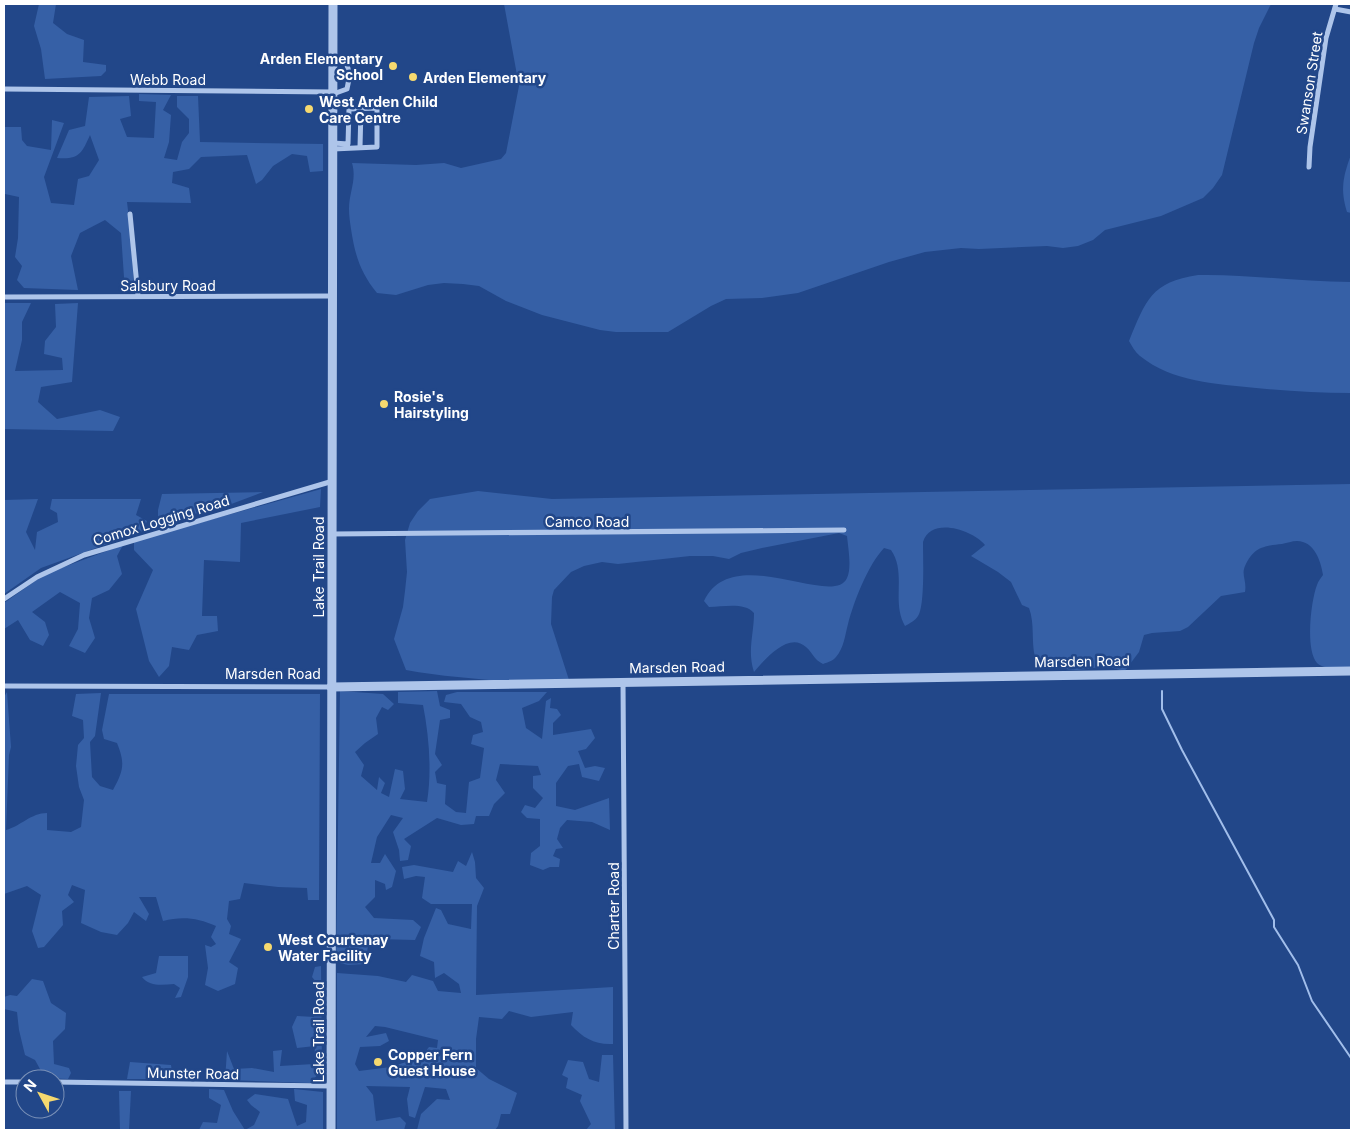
<svg xmlns="http://www.w3.org/2000/svg" width="1355" height="1134" font-family="Inter,sans-serif">
	<style>
		.green { fill: #3660a6; fill-rule: evenodd }
		.lines { fill: none; stroke-linecap: round; stroke-linejoin: round }
		.stream { stroke: #a1beeb; stroke-width: 2 }
		.minor { stroke: #aec5ea; stroke-width: 5 }
		.tertiary { stroke: #aec5ea; stroke-width: 9 }
		.poi-dot { fill: #f6d96f; stroke: #224789; stroke-width: 2 }
		.labels { text-anchor: middle; dominant-baseline: central; stroke-width: 5; stroke-linejoin: round; paint-order: stroke }
		.poi-label { font-size: 14px; font-weight: bold; fill: #fff; stroke: #224789; text-anchor: start }
		.street-label { font-size: 14px; fill: #fff; stroke: #224789 }
	</style>
	<rect width="100%" height="100%" fill="#224789"/>
	<!-- green -->
	<g class="green">
		<polygon points="39,4 56,4 53,23 67,34 84,40 83,62 106,65 106,71 101,76 45,79 41,49 34,26"/>
		<path d="M 504,4 L 1271,4 L 1259,28 L 1254,43 L 1222,175 L 1213,188 L 1203,198 L 1161,216 L 1105,230 L 1093,240 L 1078,246 L 1063,248 L 1047,246 L 979,249 L 961,248 L 925,252 L 889,262 L 798,293 L 762,298 L 726,299 L 711,306 L 668,332 L 616,332 L 600,330 L 542,315 L 506,301 L 479,286 L 463,284 L 444,283 L 428,285 L 396,295 L 377,293 C 360,272 355,255 351,229 C 350,222 349,216 349,209 C 349,192 357,180 352,163 L 416,165 L 444,163 L 461,168 L 501,159 L 506,153 L 519,86 Z"/>
		<path d="M 139,94 L 171,95 L 163,110 L 171,115 L 169,142 L 164,158 L 177,160 L 182,142 L 189,133 L 189,119 L 177,107 L 177,96 L 198,96 L 200,142 L 323,144 L 323,171 L 310,172 L 307,156 L 292,154 L 273,166 L 262,180 L 256,184 L 247,155 L 201,157 L 189,169 L 173,172 L 172,183 L 189,188 L 191,203 L 127,202 L 131,235 L 134,290 L 125,292 L 121,233 L 105,220 L 80,233 L 71,256 L 78,290 L 24,288 L 17,280 L 22,266 L 15,257 L 18,238 L 19,197 L 5,194 L 4,127 L 21,127 L 22,140 L 27,146 L 51,150 L 52,120 L 64,123 L 44,177 L 51,203 L 74,205 L 78,179 L 89,176 L 99,160 L 90,135 C 82,153 79,160 57,158 L 69,130 L 85,126 L 89,97 L 129,96 L 131,116 L 120,119 L 127,137 L 154,138 L 156,102 L 139,101 Z"/>
		<path d="M 1351,155 L 1351,213 L 1347,212 C 1340,190 1343,176 1351,155 Z"/>
		<path d="M 1198,275 C 1249,274 1300,282 1351,282 L 1351,393 C 1319,393 1288,391 1256,388 C 1217,384 1172,382 1140,356 C 1135,352 1132,346 1129,341 C 1146,300 1151,282 1198,275 Z"/>
		<polygon points="4,303 31,303 22,322 22,340 15,371 63,370 62,358 44,354 45,341 56,327 55,304 78,303 72,382 41,387 38,402 57,419 100,410 120,417 113,431 4,429"/>
		<path d="M 1351,484 L 1351,669 C 1342,668 1324,670 1317,663 C 1305,650 1311,600 1317,585 C 1318,581 1321,578 1323,575 C 1321,561 1314,541 1297,541 C 1292,541 1287,543 1282,544 C 1263,546 1254,547 1245,566 C 1241,575 1247,581 1245,592 L 1221,596 L 1188,627 L 1180,631 L 1152,633 L 1144,635 L 1139,652 L 1124,672 C 1105,663 1096,669 1077,670 C 1062,670 1047,665 1035,657 C 1031,641 1035,624 1029,608 L 1022,605 L 1011,582 L 998,572 L 971,556 L 985,545 C 973,530 931,516 923,542 C 923,556 925,606 918,616 C 915,621 910,623 905,626 C 891,602 907,573 891,550 L 884,548 C 868,565 854,601 848,624 C 845,635 844,648 836,657 C 833,661 828,662 823,664 C 813,659 814,654 806,647 C 789,631 765,659 754,672 C 747,651 754,634 754,613 C 744,602 724,607 709,607 L 704,601 C 732,541 833,609 847,578 C 852,568 848,547 847,536 L 839,533 L 762,548 L 741,553 L 729,559 L 713,556 L 690,556 L 618,564 L 602,562 L 584,566 L 571,572 L 554,590 L 552,597 L 551,624 L 569,680 L 569,687 C 554,689 537,684 522,683 C 483,679 444,677 406,670 L 394,639 L 403,607 L 405,591 L 407,572 L 405,540 L 410,523 L 418,511 L 430,499 L 478,491 L 552,499 Z"/>
		<polygon points="321,489 320,507 241,523 240,562 204,560 202,616 217,616 218,631 197,635 189,650 172,647 169,666 159,677 149,661 136,609 153,570 134,550 134,541"/>
		<polygon points="263,492 226,506 158,523 158,510 162,494"/>
		<polygon points="38,499 26,532 35,550 37,532 58,522 57,513 50,509 52,499 141,499 136,515 147,521 143,531 41,568 4,594 4,500"/>
		<polygon points="123,545 117,556 122,574 109,590 92,598 89,618 95,638 85,653 69,646 78,629 80,603 60,592 32,612 45,622 49,635 43,646 30,640 18,620 4,629 4,603 45,574"/>
		<path d="M 340,691 L 383,694 L 394,704 L 388,710 L 382,707 L 376,718 L 378,734 L 365,743 L 355,752 L 364,765 L 361,776 L 377,790 L 379,777 L 385,783 L 381,793 L 389,797 L 395,769 L 403,771 L 405,789 L 400,799 L 427,802 C 432,771 429,736 423,705 L 398,703 L 398,692 L 437,691 L 440,706 L 450,710 L 450,718 L 440,720 L 435,754 L 442,765 L 435,772 L 437,783 L 446,785 L 445,804 L 456,812 L 466,813 L 469,782 L 480,778 L 484,748 L 471,744 L 473,735 L 483,732 L 481,722 L 470,717 L 461,704 L 444,702 L 446,695 L 457,692 L 547,692 L 539,701 L 522,708 L 526,728 L 542,739 L 546,701 L 551,698 L 550,708 L 557,709 L 561,715 L 553,723 L 553,735 L 591,729 L 595,738 L 586,749 L 578,751 L 585,768 L 595,766 L 605,768 L 599,781 L 582,777 L 579,764 L 568,766 L 556,783 L 556,806 L 575,810 L 609,798 L 610,830 L 592,822 L 567,820 L 560,828 L 557,839 L 563,848 L 556,849 L 553,856 L 560,859 L 559,867 L 550,867 L 543,870 L 530,865 L 531,853 L 540,846 L 540,819 L 527,818 L 521,812 L 525,805 L 535,808 L 543,798 L 533,788 L 533,776 L 541,775 L 538,766 L 500,764 L 496,780 L 505,793 L 494,804 L 489,816 L 476,816 L 474,824 L 461,825 L 437,818 L 404,839 L 411,846 L 408,860 L 400,861 L 399,850 L 393,832 L 403,818 L 391,815 L 377,837 L 371,863 L 380,863 L 385,854 L 396,871 L 392,887 L 386,890 L 385,884 L 375,880 L 375,897 L 365,907 L 374,918 L 413,920 L 421,927 L 415,940 L 376,939 L 368,946 L 365,964 L 348,965 L 336,962 Z"/>
		<path d="M 7,692 L 11,747 L 9,755 L 6,830 C 21,826 31,813 47,813 L 47,830 L 71,832 L 81,827 L 84,800 L 79,787 L 76,766 L 78,745 L 84,738 L 83,720 L 72,716 L 76,694 L 101,693 L 95,736 L 90,742 L 92,777 L 100,786 L 113,790 C 124,770 125,763 117,743 L 104,739 L 102,730 L 109,694 L 320,694 L 319,900 L 308,900 L 307,888 L 278,887 L 244,883 L 240,899 L 229,901 L 227,919 L 231,926 L 229,934 L 241,939 L 229,962 L 238,968 L 235,984 L 218,991 L 205,985 L 208,968 L 205,945 L 211,947 L 216,944 L 211,937 L 216,926 C 198,918 182,916 163,921 L 156,897 L 139,897 L 149,914 L 146,921 L 134,912 L 128,923 L 117,935 L 101,932 L 81,923 L 85,890 L 72,885 L 68,895 L 74,902 L 62,911 L 63,925 L 44,947 L 38,948 L 32,931 L 41,895 L 27,886 L 4,894 L 4,697 Z"/>
		<path d="M 472,852 L 475,862 L 476,878 L 484,888 L 477,906 L 476,995 L 613,987 L 613,1044 C 595,1045 583,1038 571,1025 L 573,1012 L 531,1017 L 509,1011 L 502,1019 L 479,1017 L 476,1039 L 476,1068 L 489,1079 L 517,1093 L 510,1114 L 501,1114 L 498,1126 L 495,1130 L 417,1130 L 421,1114 L 437,1099 L 450,1100 L 446,1089 L 425,1087 L 415,1118 L 409,1116 L 407,1099 L 410,1087 L 366,1086 L 373,1095 L 376,1121 L 400,1117 L 406,1123 L 404,1130 L 337,1130 L 337,973 L 378,976 L 406,982 L 412,975 L 433,981 L 438,991 L 461,993 L 459,984 L 444,973 L 435,978 L 434,962 L 420,956 L 424,938 L 436,908 L 441,910 L 448,924 L 471,929 L 472,904 L 431,904 L 422,898 L 425,877 L 416,876 L 404,879 L 402,867 L 414,865 L 453,872 L 458,861 L 466,866 ZM 375,1026 L 385,1027 L 438,1040 L 437,1048 L 429,1047 L 421,1057 L 391,1067 L 359,1071 L 355,1064 L 360,1047 L 380,1046 L 389,1041 L 386,1033 L 366,1037 Z"/>
		<path d="M 159,956 L 188,956 L 188,977 L 181,997 L 175,998 L 180,988 L 174,984 C 162,985 150,987 142,977 L 156,973 Z"/>
		<polygon points="321,966 322,1070 310,1083 225,1080 227,1051 234,1069 252,1068 274,1072 273,1051 282,1050 280,1066 314,1064 315,1046 297,1048 292,1027 297,1016 314,1017 317,983 312,977 315,967"/>
		<polygon points="32,979 43,981 51,1003 66,1013 65,1029 53,1041 54,1064 69,1068 71,1073 68,1079 45,1078 35,1060 25,1055 19,1030 17,1012 4,1009 4,997 10,995 17,996"/>
		<polygon points="602,1055 613,1055 615,1130 586,1130 591,1124 580,1101 582,1095 566,1088 568,1078 562,1075 568,1060 583,1062 589,1079 599,1082"/>
		<polygon points="130,1062 171,1065 173,1079 127,1079"/>
		<polygon points="209,1089 224,1090 233,1111 245,1130 254,1125 260,1112 251,1105 247,1100 255,1094 288,1099 297,1126 306,1122 307,1105 295,1101 294,1089 323,1092 323,1130 199,1130 203,1122 217,1123 221,1105 209,1098"/>
		<polygon points="119,1091 131,1091 129,1130 120,1130"/>
	</g>
	<g class="lines">
		<!-- stream -->
		<polyline class="stream" points="1162,691 1162,709 1182,750 1274,920 1274,927 1298,965 1312,1001 1351,1058"/>
		<!-- minor -->
		<g class="minor">
			<polyline points="1335,9 1351,12"/>
			<path d="M 333,58 L 343,59 C 350,66 350,79 347,89 L 333,94"/>
			<polyline points="4,89 333,92"/>
			<polyline points="360,147 361,109"/>
			<polyline points="333,149 377,147 377,108 349,109 348,144 333,143"/>
			<polyline points="1309,167 1310,147 1326,38 1336,4"/>
			<polyline points="130,214 138,296"/>
			<polyline points="4,297 333,296"/>
			<polyline points="332,534 844,530"/>
			<polyline points="4,599 37,577 84,555 333,481"/>
			<polyline points="623,681 626,1130"/>
			<polyline points="4,686 331,687"/>
			<polyline points="4,1082 25,1082"/>
			<polyline points="55,1082 331,1086"/>
		</g>
		<!-- tertiary -->
		<g class="tertiary">
			<polyline points="331,687 1351,671"/>
			<polyline points="331,1130 333,4"/>
		</g>
	</g>
	<!-- markers -->
	<g class="poi-dot">
		<circle cx="393" cy="66" r="5"/>
		<circle cx="413" cy="77" r="5"/>
		<circle cx="309" cy="109" r="5"/>
		<circle cx="384" cy="404" r="5"/>
		<circle cx="268" cy="947" r="5"/>
		<circle cx="378" cy="1062" r="5"/>
	</g>
	<g class="labels">
		<!-- poi labels -->
		<g class="poi-label">
			<text x="383" y="58" text-anchor="end">Arden Elementary<tspan x="383" dy="16">School</tspan></text>
			<text x="423" y="77">Arden Elementary</text>
			<text x="319" y="101">West Arden Child<tspan x="319" dy="16">Care Centre</tspan></text>
			<text x="394" y="396">Rosie's<tspan x="394" dy="16">Hairstyling</tspan></text>
			<text x="278" y="939">West Courtenay<tspan x="278" dy="16">Water Facility</tspan></text>
			<text x="388" y="1054">Copper Fern<tspan x="388" dy="16">Guest House</tspan></text>
		</g>
		<!-- street labels -->
		<g class="street-label">
			<text x="168" y="79">Webb Road</text>
			<text transform="translate(1309 83) rotate(-81)">Swanson Street</text>
			<text x="168" y="285">Salsbury Road</text>
			<text transform="translate(161 520) rotate(-17)">Comox Logging Road</text>
			<text x="587" y="521">Camco Road</text>
			<text transform="translate(318 567) rotate(-90)">Lake Trail Road</text>
			<text transform="translate(1082 661) rotate(-1)">Marsden Road</text>
			<text transform="translate(677 667) rotate(-1)">Marsden Road</text>
			<text x="273" y="673">Marsden Road</text>
			<text transform="translate(613 906) rotate(-90)">Charter Road</text>
			<text transform="translate(318 1032) rotate(-90)">Lake Trail Road</text>
			<text transform="translate(193 1073) rotate(1)">Munster Road</text>
		</g>
	</g>
	<!-- border -->
	<rect width="1355" height="1134" fill="none" stroke="#ffffff" stroke-width="10"/>
	<!-- north arrow -->
	<g transform="translate(40 1094) rotate(310)"><circle r="24" fill="#224789" stroke="#7a91b8"/>
	<path d="M0-4L9 19L0 12L-9 19Z" fill="#f6d96f"/>
	<text y="-8" font-size="14" font-weight="bold" text-anchor="middle" fill="#ffffff">N</text>
	</g>
</svg>
